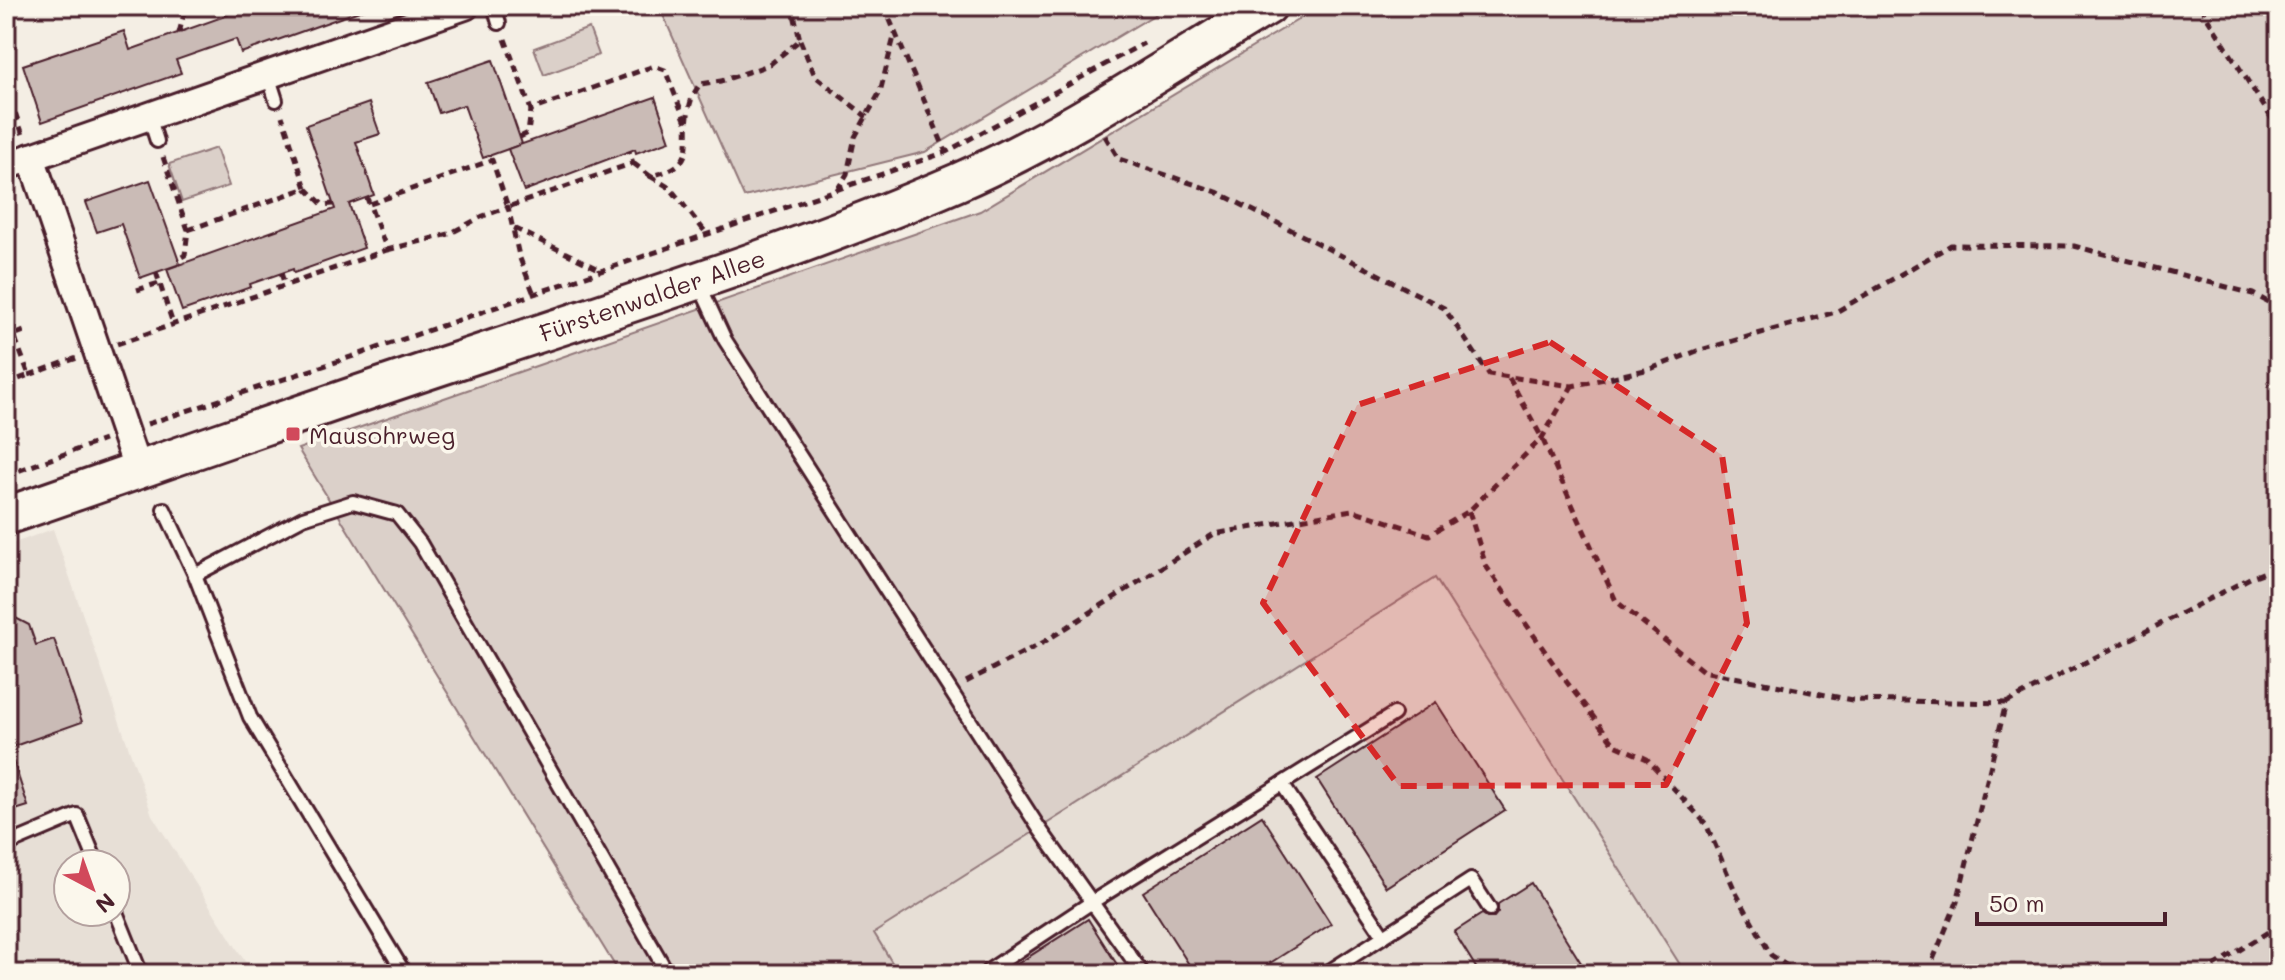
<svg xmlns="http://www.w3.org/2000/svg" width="2285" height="980" font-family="Mali,sans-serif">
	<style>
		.built { fill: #e7dfd6; fill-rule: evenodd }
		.green { fill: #dbd0c9; stroke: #92787a; stroke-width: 2 }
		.building { fill: #cabbb6; stroke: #4a1f2b; stroke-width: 2 }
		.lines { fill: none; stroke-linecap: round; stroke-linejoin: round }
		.service-casing { stroke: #4a1f2b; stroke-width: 18 }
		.minor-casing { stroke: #4a1f2b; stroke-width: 32 }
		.secondary-casing { stroke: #4a1f2b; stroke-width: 42 }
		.path { stroke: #4a1f2b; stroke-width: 5; stroke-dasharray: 8 6; stroke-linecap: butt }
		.service { stroke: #fbf7ec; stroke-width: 12 }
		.minor { stroke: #fbf7ec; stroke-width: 26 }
		.secondary { stroke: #fbf7ec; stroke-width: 36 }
		.marked { fill: #d62828; fill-opacity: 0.2; stroke: #d62828; stroke-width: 6; stroke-dasharray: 16 10; stroke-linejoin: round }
		.poi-dot { fill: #d1495b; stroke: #fbf7ec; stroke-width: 3 }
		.labels { text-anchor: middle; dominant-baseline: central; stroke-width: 7; stroke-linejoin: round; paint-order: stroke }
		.street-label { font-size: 24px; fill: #4a1f2b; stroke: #fbf7ec }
		.poi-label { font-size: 24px; fill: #4a1f2b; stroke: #fbf7ec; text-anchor: start }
	</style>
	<rect width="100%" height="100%" fill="#f4eee4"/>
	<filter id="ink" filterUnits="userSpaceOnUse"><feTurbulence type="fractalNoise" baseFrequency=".0125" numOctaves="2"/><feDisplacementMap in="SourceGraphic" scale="16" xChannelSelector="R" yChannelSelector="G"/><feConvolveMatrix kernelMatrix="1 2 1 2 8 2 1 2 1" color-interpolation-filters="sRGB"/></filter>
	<g filter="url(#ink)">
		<!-- built -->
		<g class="built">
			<path d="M 53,529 L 152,815 L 253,974 L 6,974 L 6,546 ZM 68,864 L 116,864 L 116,912 L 68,912 Z"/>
			<polygon points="1435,578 1686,974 899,974 874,934"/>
		</g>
		<!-- green -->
		<g class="green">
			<polygon points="659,6 1169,6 925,152 744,197"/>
			<polygon points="1321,6 2279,6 2279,974 1686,974 1435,578 874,933 899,974 620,974 298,449 980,211"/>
			<polygon points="589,28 599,55 544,75 534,48"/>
			<polygon points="216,148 229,186 182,202 169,164"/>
		</g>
		<!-- building -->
		<g class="building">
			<polygon points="225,6 365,6 365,9 241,53 236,39 176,60 181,73 42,122 23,65 124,31 130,50 228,15"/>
			<polygon points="493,60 522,144 483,158 464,105 439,113 428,82"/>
			<polygon points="655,97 670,141 636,153 635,149 524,191 508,149"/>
			<polygon points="369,103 380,134 356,142 374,195 349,204 364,248 294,273 293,269 250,284 251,287 182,311 167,269 335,209 306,125"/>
			<polygon points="150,180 180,264 140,278 121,224 97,232 86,202"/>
			<polygon points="6,613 29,625 36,645 54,639 82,722 6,749"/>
			<polygon points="1436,702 1505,810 1386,887 1317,779"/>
			<polygon points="6,751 10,751 28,806 6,813"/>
			<polygon points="1262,816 1331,924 1253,974 1195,974 1143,892"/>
			<polygon points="1531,883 1588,974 1480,974 1454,932 1482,914 1487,917 1494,917 1498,912 1498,904"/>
			<polygon points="1088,919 1123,974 1002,974"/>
		</g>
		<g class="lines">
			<defs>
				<g id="service">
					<polyline points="494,6 499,23"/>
					<polyline points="268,75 276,100"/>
					<polyline points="149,116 157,141"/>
					<polyline points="699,284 725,340 1039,828 1143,974"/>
					<polyline points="164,509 195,575 250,717 405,974"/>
					<polyline points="195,575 303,518 353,502 397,514 420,543 668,974"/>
					<polyline points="1282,784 1383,935"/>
					<polyline points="6,845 77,815 97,864"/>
					<polyline points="116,912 141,974"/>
					<polyline points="988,971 1092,902 1394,714"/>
					<polyline points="1325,974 1471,880 1490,909"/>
				</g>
				<g id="minor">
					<polyline points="31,157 138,471"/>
					<polyline points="6,166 465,6"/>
				</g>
				<path id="secondary" d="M 6,516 C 157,464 308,410 460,360 C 627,304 796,252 958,182 C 1066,135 1166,67 1268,6"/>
			</defs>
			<!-- service casing -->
			<use href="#service" class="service-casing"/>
			<!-- minor casing -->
			<use href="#minor" class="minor-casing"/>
			<!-- secondary casing -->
			<use href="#secondary" class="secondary-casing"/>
			<!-- path -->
			<g class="path">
				<polyline points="884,6 946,152"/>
				<polyline points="2200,6 2279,130"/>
				<polyline points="1297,13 1309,6"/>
				<polyline points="179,33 186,6"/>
				<polyline points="505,39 531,110 654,66 665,70 688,127"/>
				<polyline points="800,40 815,76 867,117"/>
				<polyline points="6,87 23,135"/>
				<polyline points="1105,136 1119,159 1217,192 1444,308 1489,374 1572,386 1650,369 1697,351 1836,312 1951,245 2074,246 2253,294 2279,308"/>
				<polyline points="520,137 528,133 531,110"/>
				<polyline points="163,157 188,230 185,255 178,259"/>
				<path d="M 633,163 L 650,176 C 705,164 679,139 691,101 C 692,95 697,89 700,84 L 721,81 L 769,65 L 800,40 L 792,6"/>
				<polyline points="650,176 670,188 707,234"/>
				<polyline points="306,188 323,205 333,204"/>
				<polyline points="837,190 847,174 855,137 880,92 895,33"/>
				<polyline points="370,204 492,160 508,207 633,163 629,151"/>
				<polyline points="514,228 601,270"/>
				<polyline points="188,230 306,188 282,116"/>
				<polyline points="387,250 449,234 483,216 508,207 519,256 534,294"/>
				<polyline points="156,272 173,324"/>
				<polyline points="281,273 285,285"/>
				<polyline points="137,290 159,283"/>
				<polyline points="9,323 14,335"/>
				<polyline points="117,344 387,250 367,198"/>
				<polyline points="29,375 77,358"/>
				<polyline points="1509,378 1542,438 1616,601 1703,671 1852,700 2006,703 1957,902 1927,974"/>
				<polyline points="6,384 29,375 14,335 29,329"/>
				<polyline points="147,424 360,354 946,152 1144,43"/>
				<polyline points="6,475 104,440"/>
				<polyline points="1469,511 1486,566 1562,676 1615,745 1647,759 1706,824 1736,893 1771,955 1799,974"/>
				<polyline points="966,682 1044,642 1214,534 1352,510 1429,535 1469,511 1542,438 1572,386"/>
				<polyline points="2006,703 2252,577 2279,567"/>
				<polyline points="2202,974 2279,925"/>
			</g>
			<!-- service -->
			<use href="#service" class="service"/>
			<!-- minor -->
			<use href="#minor" class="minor"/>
			<!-- secondary -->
			<use href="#secondary" class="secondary"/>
		</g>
	</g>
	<!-- marked area -->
	<path class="marked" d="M 1550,342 L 1722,455 L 1747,623 L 1666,785 L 1399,786 L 1263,603 L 1357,405 Z"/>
	<!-- markers -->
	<rect class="poi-dot" x="285" y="426" width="16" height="16" rx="4"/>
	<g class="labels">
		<!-- street labels -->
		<g class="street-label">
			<text transform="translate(652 295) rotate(-19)">Fürstenwalder Allee</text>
		</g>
		<!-- poi labels -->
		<g class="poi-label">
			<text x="309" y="434">Mausohrweg</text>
		</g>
	</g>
	<!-- margin -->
	<rect width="2285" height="980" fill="none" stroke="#fbf7ec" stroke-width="32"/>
	<rect x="16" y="16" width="2253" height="948" fill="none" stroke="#4a1f2b" stroke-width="3" filter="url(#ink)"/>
	<!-- north arrow -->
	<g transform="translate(92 888) rotate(139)"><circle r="38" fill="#fbf7ec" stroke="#b4a19f" stroke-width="2"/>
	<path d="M0-6L14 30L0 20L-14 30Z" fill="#d1495b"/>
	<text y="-12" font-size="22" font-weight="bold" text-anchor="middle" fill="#4a1f2b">N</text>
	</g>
	<!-- scale -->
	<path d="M1977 912v12h188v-12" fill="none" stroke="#4a1f2b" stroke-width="4"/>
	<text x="1989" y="912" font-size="24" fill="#4a1f2b" stroke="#fbf7ec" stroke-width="6" paint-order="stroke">50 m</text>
</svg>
